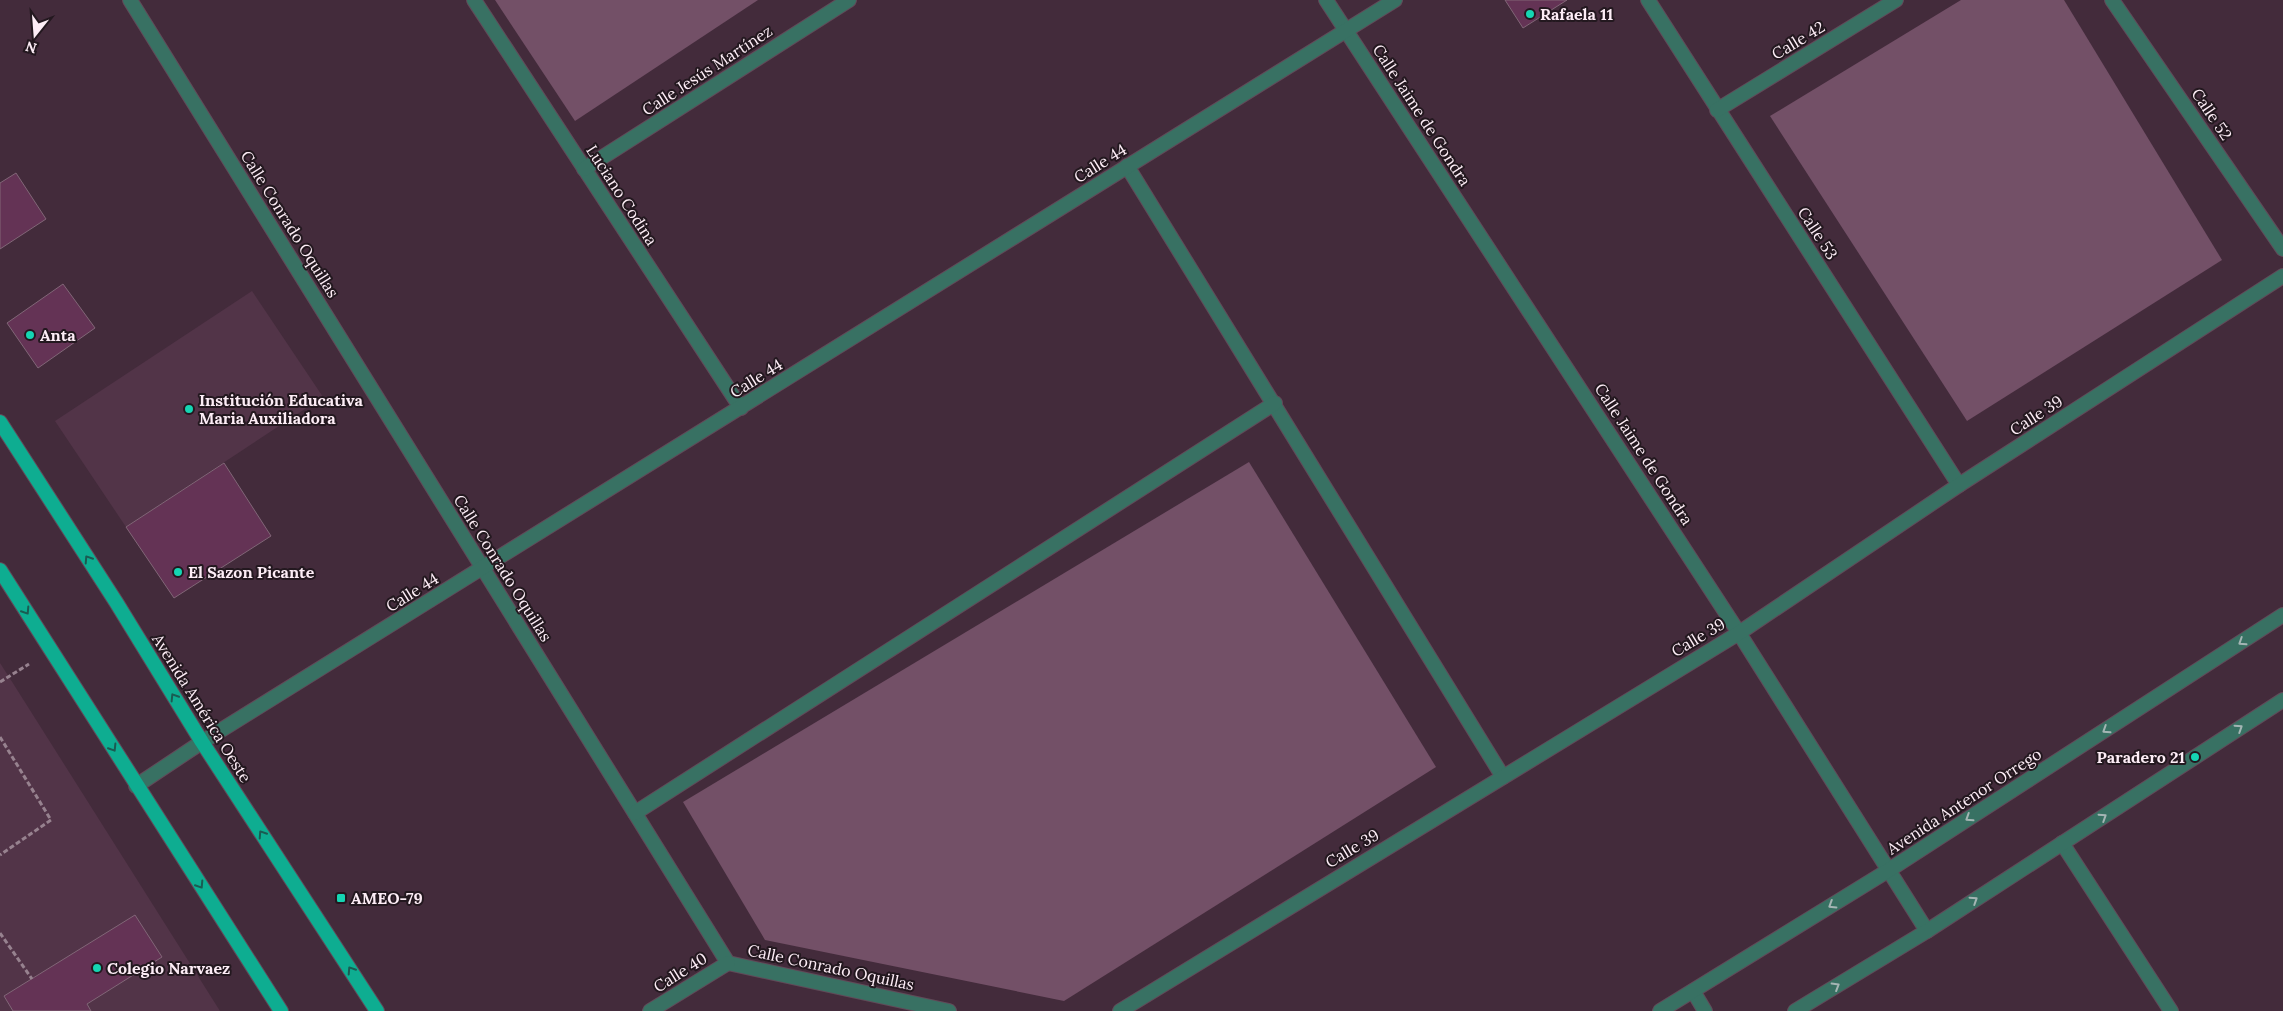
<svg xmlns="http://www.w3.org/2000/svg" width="2283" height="1011" font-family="Lora,serif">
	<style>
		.built { fill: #523448 }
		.green { fill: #735067 }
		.building { fill: #643355; stroke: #816677 }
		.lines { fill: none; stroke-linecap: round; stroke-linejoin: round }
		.minor-casing { stroke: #614a59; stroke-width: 16 }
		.tertiary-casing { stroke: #614a59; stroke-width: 16 }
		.primary-casing { stroke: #614a59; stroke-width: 16 }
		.path { stroke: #97828f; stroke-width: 3; stroke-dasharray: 5 2.5; stroke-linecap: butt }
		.minor { stroke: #387163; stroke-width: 14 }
		.tertiary { stroke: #387163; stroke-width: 14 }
		.primary { stroke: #0ead91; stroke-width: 14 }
		.oneway { stroke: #1a5b52 }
		.oneway2 { stroke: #a4b5b4 }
		.poi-dot { fill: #15d5b3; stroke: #23181f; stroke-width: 2 }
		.labels { text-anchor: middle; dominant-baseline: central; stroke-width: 4; stroke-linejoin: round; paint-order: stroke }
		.poi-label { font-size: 16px; font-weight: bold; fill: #fdedf6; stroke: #23181f; text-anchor: start }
		.street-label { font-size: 16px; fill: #fdedf6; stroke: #23181f }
	</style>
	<rect width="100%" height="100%" fill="#432b3b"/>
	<!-- built -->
	<g class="built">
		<polygon points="252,291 323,397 126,527 55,421"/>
		<polygon points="0,663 9,677 220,1011 0,1011"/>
	</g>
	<!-- green -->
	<g class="green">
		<polygon points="495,0 758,0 575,121"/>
		<polygon points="1961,0 2064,0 2222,260 1967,421 1770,116"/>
		<polygon points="1249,462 1436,767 1064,1001 765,940 683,802"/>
	</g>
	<!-- building -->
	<g class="building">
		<polygon points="1505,0 1567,0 1523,28"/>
		<polygon points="16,173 46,219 0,249 0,183"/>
		<polygon points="63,284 95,328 38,368 7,323"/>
		<polygon points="224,463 271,536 174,598 126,527"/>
		<polygon points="135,915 162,957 87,1004 91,1011 13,1011 4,996"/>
	</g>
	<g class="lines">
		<defs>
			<g id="minor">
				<polyline points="130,0 728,963 949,1011"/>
				<polyline points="474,0 741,408"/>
				<polyline points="1326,0 1739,633 1927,931"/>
				<polyline points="1648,0 1959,485"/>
				<polyline points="2112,0 2283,249"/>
				<polyline points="1717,110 1896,0"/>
				<polyline points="1127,166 1503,777"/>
				<polyline points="584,169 849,0"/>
				<polyline points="136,786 202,742 1395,0"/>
				<polyline points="635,813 1275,403"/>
				<polyline points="2062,843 2171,1011"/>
				<polyline points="1693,991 1705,1011"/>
				<polyline points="650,1011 728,963"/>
				<polyline points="1120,1011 1739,633 1959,485 2283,276"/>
			</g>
			<g id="tertiary">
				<polyline points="1660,1011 1889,870 2283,615"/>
				<polyline points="1795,1011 1927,931 2283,700"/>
			</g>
			<g id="primary">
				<polyline points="0,422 116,602 202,742 377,1011"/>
				<polyline points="0,570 281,1011"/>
			</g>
		</defs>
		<!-- minor casing -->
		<use href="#minor" class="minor-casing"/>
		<!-- tertiary casing -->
		<use href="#tertiary" class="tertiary-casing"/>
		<!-- primary casing -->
		<use href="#primary" class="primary-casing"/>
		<!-- path -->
		<g class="path">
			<polyline points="0,682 29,664"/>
			<polyline points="0,737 51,820 0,855"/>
			<polyline points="0,933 32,979"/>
		</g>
		<!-- minor -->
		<use href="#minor" class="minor"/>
		<!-- tertiary -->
		<use href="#tertiary" class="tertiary"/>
		<!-- primary -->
		<use href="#primary" class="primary"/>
	</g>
	<!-- one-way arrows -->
	<defs><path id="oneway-chevron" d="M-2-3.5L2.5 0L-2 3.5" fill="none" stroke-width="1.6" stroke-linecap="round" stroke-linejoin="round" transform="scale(1.25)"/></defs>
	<g class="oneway">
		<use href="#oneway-chevron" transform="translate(88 559) rotate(-123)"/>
		<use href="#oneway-chevron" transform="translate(26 611) rotate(57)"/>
		<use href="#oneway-chevron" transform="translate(174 697) rotate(-122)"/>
		<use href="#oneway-chevron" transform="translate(113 748) rotate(58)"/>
		<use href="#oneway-chevron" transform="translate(262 834) rotate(-123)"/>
		<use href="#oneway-chevron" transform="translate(200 885) rotate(57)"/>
		<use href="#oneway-chevron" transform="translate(351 970) rotate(-123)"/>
	</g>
	<g class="oneway2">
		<use href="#oneway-chevron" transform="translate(2242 642) rotate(147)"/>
		<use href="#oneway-chevron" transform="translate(2239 728) rotate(-33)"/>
		<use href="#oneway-chevron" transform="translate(2106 730) rotate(147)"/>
		<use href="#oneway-chevron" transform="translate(2103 817) rotate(-33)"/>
		<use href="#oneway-chevron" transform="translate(1969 818) rotate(147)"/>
		<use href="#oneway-chevron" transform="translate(1974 900) rotate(-33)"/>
		<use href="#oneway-chevron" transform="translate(1832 905) rotate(148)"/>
		<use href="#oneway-chevron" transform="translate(1836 986) rotate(-31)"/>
	</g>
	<!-- markers -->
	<g class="poi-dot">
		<circle cx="1530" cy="14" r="5"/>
		<circle cx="30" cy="335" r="5"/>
		<circle cx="189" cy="409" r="5"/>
		<circle cx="178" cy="572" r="5"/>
		<circle cx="2195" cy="757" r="5"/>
		<rect x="336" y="893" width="10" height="10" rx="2.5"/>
		<circle cx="97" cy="968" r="5"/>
	</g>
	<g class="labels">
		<!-- poi labels -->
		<g class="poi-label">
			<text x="1540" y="14">Rafaela 11</text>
			<text x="40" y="335">Anta</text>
			<text x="199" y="400">Institución Educativa<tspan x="199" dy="18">Maria Auxiliadora</tspan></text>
			<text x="188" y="572">El Sazon Picante</text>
			<text x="2185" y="757" text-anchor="end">Paradero 21</text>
			<text x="351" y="898">AMEO-79</text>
			<text x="107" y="968">Colegio Narvaez</text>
		</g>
		<!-- street labels -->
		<g class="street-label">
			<text transform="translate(1798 40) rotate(-31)">Calle 42</text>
			<text transform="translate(707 70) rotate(-33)">Calle Jesús Martínez</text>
			<text transform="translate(2212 114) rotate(56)">Calle 52</text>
			<text transform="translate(1422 115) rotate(57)">Calle Jaime de Gondra</text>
			<text transform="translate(1100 163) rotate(-32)">Calle 44</text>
			<text transform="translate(622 195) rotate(57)">Luciano Codina</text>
			<text transform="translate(290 224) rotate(58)">Calle Conrado Oquillas</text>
			<text transform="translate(1818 233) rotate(57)">Calle 53</text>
			<text transform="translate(756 378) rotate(-32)">Calle 44</text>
			<text transform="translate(2036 415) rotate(-33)">Calle 39</text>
			<text transform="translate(1644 454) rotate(57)">Calle Jaime de Gondra</text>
			<text transform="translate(503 568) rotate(58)">Calle Conrado Oquillas</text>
			<text transform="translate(412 592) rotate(-32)">Calle 44</text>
			<text transform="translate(1698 637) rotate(-31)">Calle 39</text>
			<text transform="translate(202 708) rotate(58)">Avenida América Oeste</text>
			<text transform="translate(1964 801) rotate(-33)">Avenida Antenor Orrego</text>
			<text transform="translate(1352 848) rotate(-31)">Calle 39</text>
			<text transform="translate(831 967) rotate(12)">Calle Conrado Oquillas</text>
			<text transform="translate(680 972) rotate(-32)">Calle 40</text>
		</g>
	</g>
	<!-- north arrow -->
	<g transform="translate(35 35) rotate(197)" stroke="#23181f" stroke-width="4" paint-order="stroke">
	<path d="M0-4L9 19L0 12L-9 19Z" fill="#fdedf6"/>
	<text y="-8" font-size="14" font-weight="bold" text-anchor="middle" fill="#fdedf6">N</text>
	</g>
</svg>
